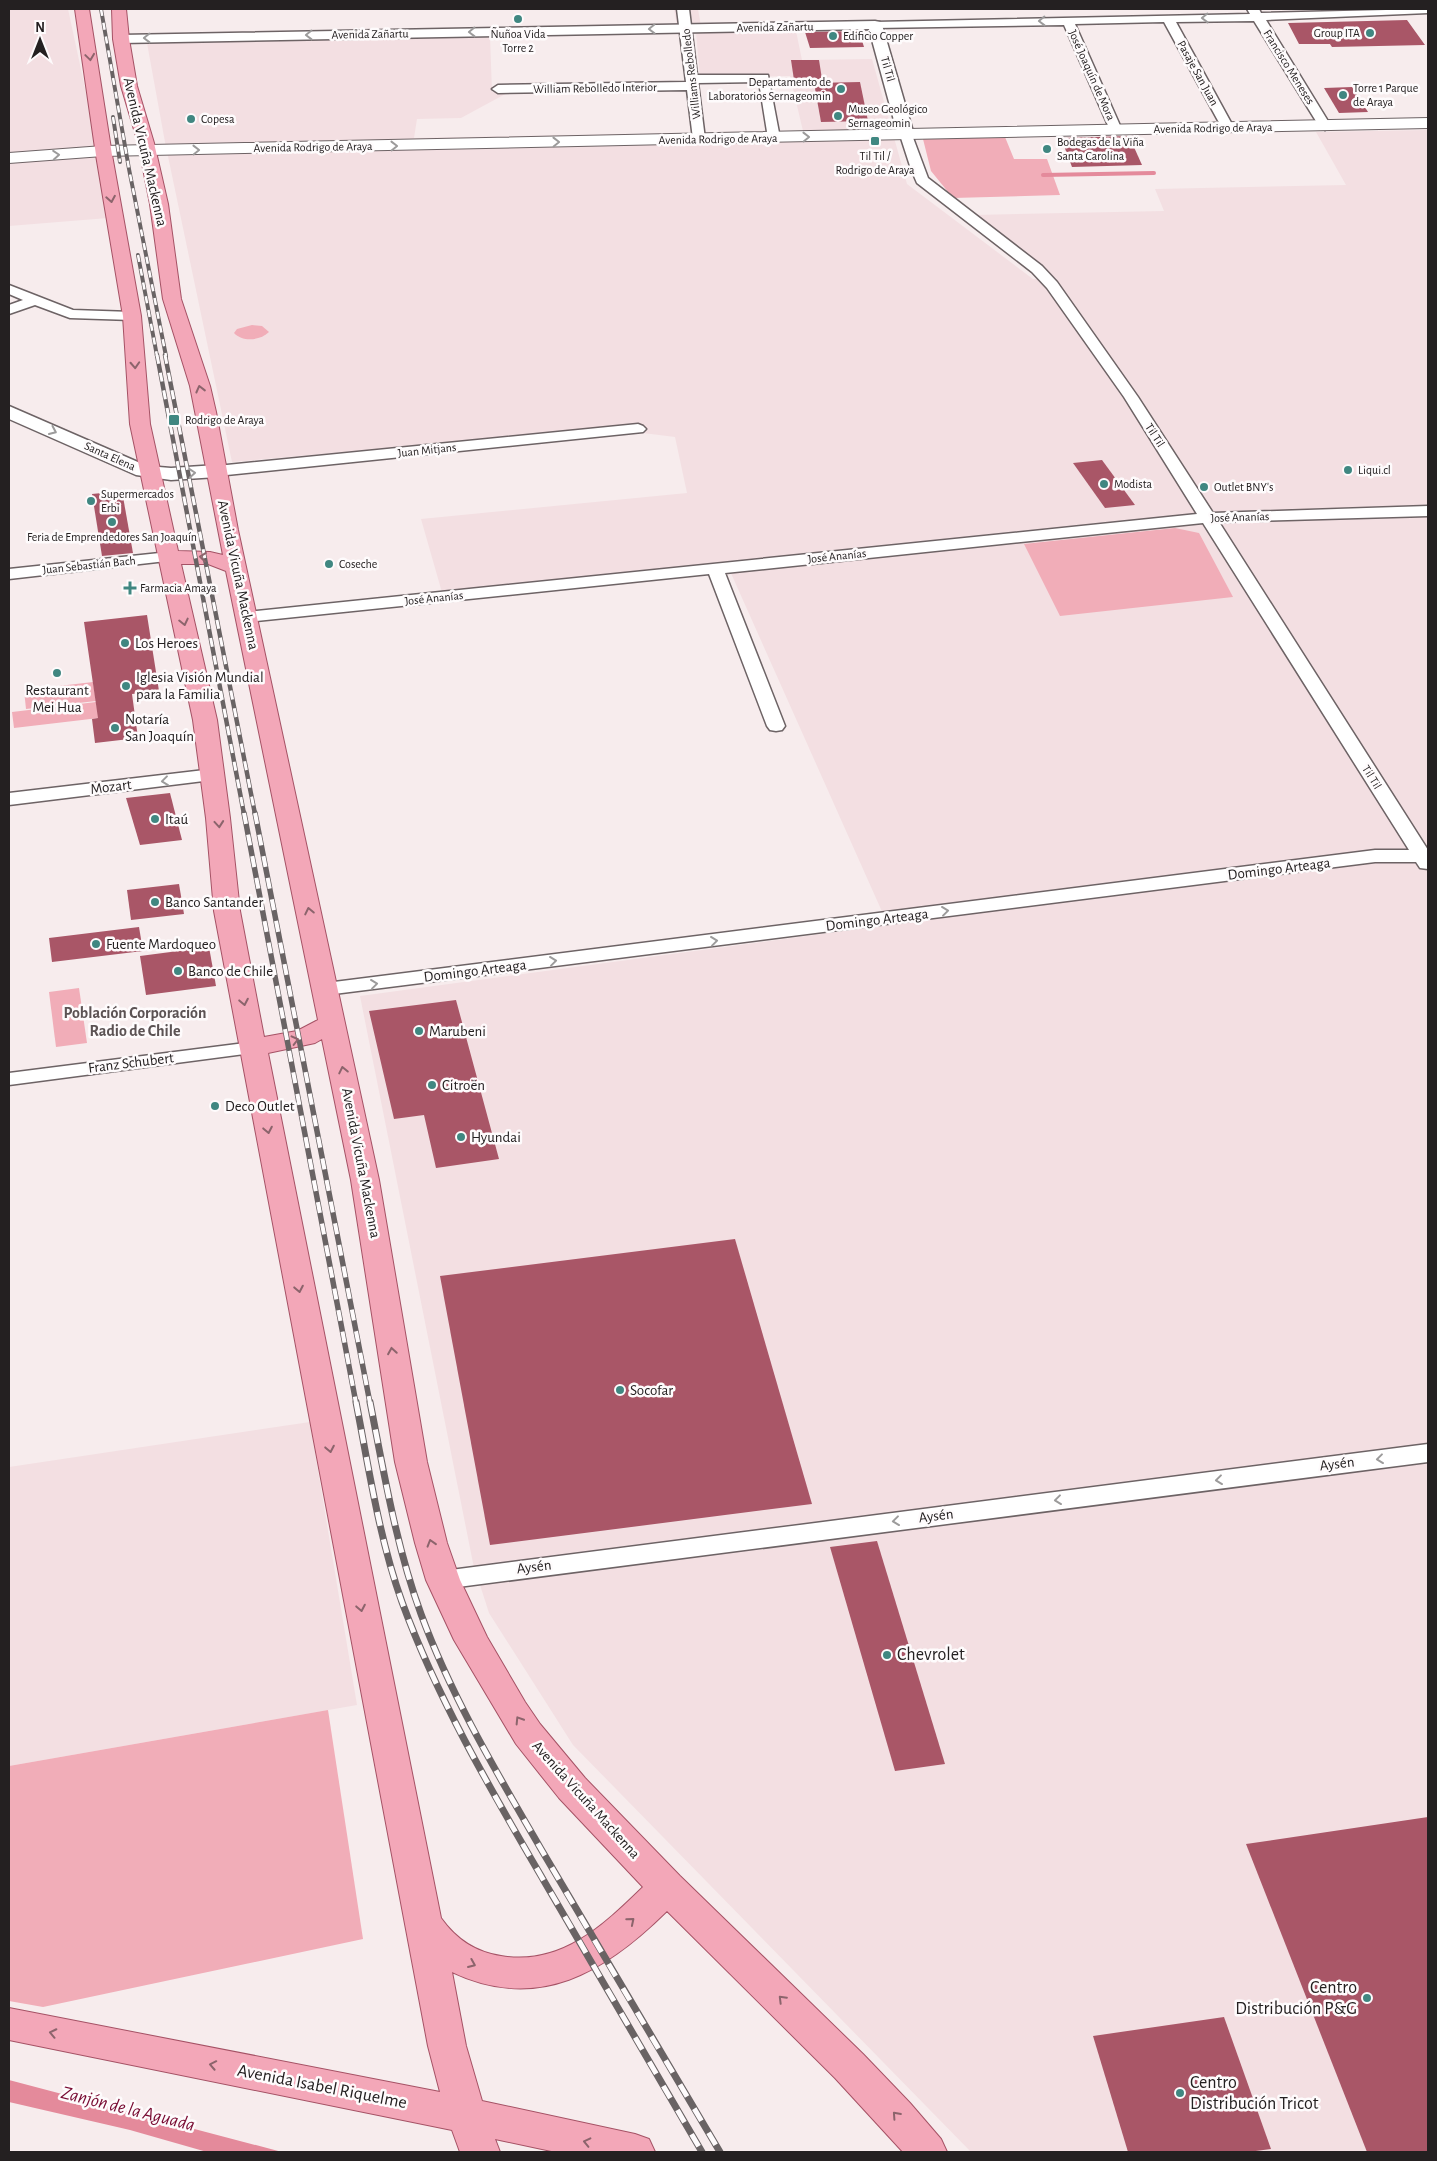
<svg xmlns="http://www.w3.org/2000/svg" width="1437" height="2161" font-family="'Alegreya Sans',sans-serif">
	<style>
		.built { fill: #f3dfe2 }
		.green { fill: #f1adb8 }
		.water { fill: #e48a9b }
		.lines { fill: none; stroke-linecap: round; stroke-linejoin: round }
		.stream { stroke: #e48a9b; stroke-width: 4 }
		.building { fill: #a95667 }
		.minor-casing { stroke: #6d6365; stroke-width: 3 }
		.tertiary-casing { stroke: #6d6365; stroke-width: 3 }
		.secondary-casing { stroke: #6d6365; stroke-width: 2 }
		.primary-casing { stroke: #a55265; stroke-width: 2 }
		.minor { fill: #fff; fill-rule: evenodd }
		.tertiary { fill: #fff; fill-rule: evenodd }
		.secondary { fill: #fff; fill-rule: evenodd }
		.primary { fill: #f3a7b8; fill-rule: evenodd }
		.rail-far3-casing { stroke: #696364; stroke-width: 4 }
		.rail-far2-casing { stroke: #696364; stroke-width: 4.5 }
		.rail-far1-casing { stroke: #696364; stroke-width: 5.5 }
		.rail-casing { stroke: #696364; stroke-width: 7 }
		.rail-far3 { stroke: #fefbfc; stroke-width: 2.5; stroke-dasharray: 7; stroke-linecap: butt }
		.rail-far2 { stroke: #fefbfc; stroke-width: 3; stroke-dasharray: 9; stroke-linecap: butt }
		.rail-far1 { stroke: #fefbfc; stroke-width: 4; stroke-dasharray: 11; stroke-linecap: butt }
		.rail { stroke: #fefbfc; stroke-width: 5; stroke-dasharray: 14; stroke-linecap: butt }
		.oneway { stroke: #9c9b9b }
		.oneway2 { stroke: #8c646c }
		.poi-dot { fill: #408781; stroke: #fefbfc; stroke-width: 2 }
		.labels { text-anchor: middle; dominant-baseline: central; stroke-width: 5; stroke-linejoin: round; paint-order: stroke }
		.far-street-label { font-size: 12px; fill: #242021; stroke: #fefbfc }
		.far-poi-label { font-size: 12px; fill: #242021; stroke: #fefbfc; text-anchor: start }
		.street-label { font-size: 15px; fill: #242021; stroke: #fefbfc }
		.poi-label { font-size: 15px; fill: #242021; stroke: #fefbfc; text-anchor: start }
		.neighbourhood-label { font-size: 16px; font-weight: bold; fill: #5c5354; stroke: #fefbfc }
		.near-poi-label { font-size: 18px; fill: #242021; stroke: #fefbfc; text-anchor: start }
		.near-street-label { font-size: 18px; fill: #242021; stroke: #fefbfc }
		.near-water-label { font-size: 19px; font-style: italic; fill: #770931; stroke: #fefbfc }
	</style>
	<rect width="100%" height="100%" fill="#f7eced"/>
	<!-- built -->
	<g class="built">
		<polygon points="9,9 68,9 99,153 108,218 9,226"/>
		<polygon points="674,9 698,9 702,32 796,31 802,60 872,59 907,184 1033,279 1057,279 974,215 1164,211 1155,189 1346,185 1316,132 1428,130 1428,2152 971,2152 573,1745 489,1613 473,1563 360,996 888,925 730,571 443,596 421,519 687,493 675,437 611,429 232,462 165,142 147,43 490,36 492,92 509,92 461,118 417,119 414,138 803,131 790,76 700,78 696,32 678,32"/>
		<polygon points="310,1422 357,1705 9,1766 9,1467"/>
	</g>
	<!-- green -->
	<g class="green">
		<polygon points="1005,137 1014,159 1047,159 1060,195 953,198 931,171 923,139"/>
		<path d="M 252,325 L 262,326 L 269,332 C 260,341 242,342 234,333 L 237,329 Z"/>
		<polygon points="1175,528 1199,533 1233,597 1060,616 1024,544"/>
		<polygon points="93,682 96,701 26,709 24,690"/>
		<polygon points="96,702 99,718 14,728 12,712"/>
		<polygon points="79,988 87,1043 56,1047 49,992"/>
		<polygon points="328,1710 363,1939 43,2007 9,2001 9,1766"/>
	</g>
	<!-- water -->
	<polygon class="water" points="9,2080 282,2152 207,2152 130,2130 9,2102"/>
	<g class="lines">
		<!-- stream -->
		<polyline class="stream" points="1043,175 1154,173"/>
	</g>
	<!-- building -->
	<g class="building">
		<polygon points="1407,20 1425,45 1332,47 1330,44 1299,44 1288,23"/>
		<polygon points="859,31 864,47 810,48 805,32"/>
		<polygon points="791,60 819,60 822,79 794,80"/>
		<polygon points="860,82 868,121 821,122 814,83"/>
		<polygon points="1352,87 1368,112 1339,113 1324,88"/>
		<polygon points="1129,136 1142,165 1072,167 1061,138"/>
		<polygon points="1102,460 1135,505 1105,508 1073,463"/>
		<polygon points="122,491 133,553 102,556 92,494"/>
		<polygon points="147,615 159,691 132,694 138,738 95,743 92,719 98,718 84,622"/>
		<polygon points="170,793 182,840 140,845 126,798"/>
		<polygon points="179,884 184,914 131,920 127,890"/>
		<polygon points="139,927 143,951 52,962 49,938"/>
		<polygon points="209,947 216,986 146,995 140,956"/>
		<polygon points="456,1000 499,1159 436,1168 424,1115 394,1119 369,1011"/>
		<polygon points="735,1239 812,1504 490,1545 440,1276"/>
		<polygon points="877,1541 945,1764 895,1771 830,1547"/>
		<polygon points="1428,1817 1428,2152 1367,2152 1246,1844"/>
		<polygon points="1224,2017 1271,2149 1248,2152 1128,2152 1093,2036"/>
	</g>
	<g class="lines">
		<defs>
			<g id="minor">
				<polygon points="677,9 689,9 697,75 768,75 780,138 778,141 770,141 768,138 759,82 698,83 705,139 699,143 693,139 687,90 498,93 492,89 498,85 686,82"/>
				<polygon points="1247,9 1259,9 1261,13 1428,9 1428,13 1266,20 1331,126 1325,130 1319,126 1254,21 1176,22 1234,128 1228,132 1222,128 1164,22 1075,24 1122,130 1116,134 1110,130 1064,25 875,28 869,25 875,22 1250,14"/>
				<polygon points="906,131 912,135 928,178 1042,266 1057,282 1138,397 1213,513 1428,506 1428,516 1219,522 1428,850 1428,869 1420,868 1416,862 1375,862 326,995 319,993 316,989 319,985 326,983 1375,850 1409,850 1203,523 725,573 785,726 782,730 776,731 770,730 767,726 709,574 247,622 241,621 238,617 241,613 247,612 1197,514 1124,397 1047,288 1032,272 917,183 911,169 900,135"/>
				<polygon points="9,285 73,310 132,312 137,313 139,316 137,319 132,320 70,318 35,305 9,314 9,305 23,300 9,294"/>
				<polygon points="638,424 643,426 646,429 643,432 217,476 211,474 209,471 211,468 217,466"/>
				<polygon points="169,552 175,554 177,557 175,560 9,579 9,569"/>
				<polygon points="213,769 220,771 222,775 220,779 9,805 9,793"/>
				<polygon points="253,1042 260,1044 263,1048 260,1052 9,1085 9,1073"/>
				<polygon points="1428,1444 1428,1462 443,1589 434,1587 430,1580 434,1573 443,1571"/>
			</g>
			<g id="tertiary">
				<polygon points="875,21 880,22 882,25 914,135 911,138 901,138 898,135 869,29 121,43 116,42 114,39 116,36 121,35"/>
				<polygon points="9,406 147,466 171,468 217,465 224,467 227,471 224,475 217,477 171,480 136,475 9,419"/>
			</g>
			<polygon id="secondary" points="1428,118 1428,128 103,156 9,163 9,153 103,146"/>
			<path id="primary" d="M 75,9 L 89,9 L 112,155 L 141,316 L 150,424 L 178,551 L 210,552 L 223,555 L 190,386 L 163,299 L 150,204 L 138,143 L 121,86 L 113,39 L 112,9 L 126,9 L 129,39 L 137,86 L 154,143 L 168,204 L 181,299 L 210,386 L 216,412 L 238,530 L 379,1180 L 427,1462 L 447,1543 L 460,1580 L 487,1637 L 525,1702 L 540,1724 L 585,1778 L 680,1876 L 863,2054 L 910,2103 L 941,2139 L 947,2152 L 903,2152 L 835,2078 L 667,1911 C 605,1972 539,2013 452,1972 L 466,2046 L 482,2101 L 635,2134 L 649,2139 L 655,2152 L 556,2152 L 495,2139 L 500,2152 L 460,2152 L 452,2130 L 9,2040 L 9,2008 L 440,2092 L 428,2046 L 214,911 L 206,818 L 193,720 L 130,424 L 123,316 L 96,155 ZM 181,564 L 208,564 L 226,571 L 318,1020 L 297,1031 L 264,1037 L 240,911 L 230,818 L 217,720 ZM 322,1039 L 351,1180 L 395,1462 L 415,1543 L 426,1580 L 454,1640 L 516,1744 L 559,1798 L 643,1887 C 603,1926 561,1966 501,1956 C 475,1952 456,1939 441,1918 L 268,1053 L 315,1043 Z"/>
		</defs>
		<!-- minor casing -->
		<use href="#minor" class="minor-casing"/>
		<!-- tertiary casing -->
		<use href="#tertiary" class="tertiary-casing"/>
		<!-- secondary casing -->
		<use href="#secondary" class="secondary-casing"/>
		<!-- primary casing -->
		<use href="#primary" class="primary-casing"/>
		<!-- minor -->
		<use href="#minor" class="minor"/>
		<!-- tertiary -->
		<use href="#tertiary" class="tertiary"/>
		<!-- secondary -->
		<use href="#secondary" class="secondary"/>
		<!-- primary -->
		<use href="#primary" class="primary"/>
		<defs>
			<g id="rail-far3">
				<polyline points="101,9 129,169 166,356"/>
				<polyline points="113,117 120,162"/>
				<polyline points="138,255 157,356"/>
			</g>
			<g id="rail-far2">
				<polyline points="157,355 244,814"/>
				<polyline points="165,355 255,814"/>
			</g>
			<g id="rail-far1">
				<polyline points="244,813 356,1403"/>
				<polyline points="255,813 370,1403"/>
			</g>
			<g id="rail">
				<path d="M 356,1402 C 369,1469 379,1538 402,1602 C 438,1700 491,1790 544,1881 C 597,1971 649,2062 702,2152"/>
				<path d="M 370,1402 C 384,1473 396,1546 421,1614 C 451,1696 497,1773 541,1849 C 600,1950 660,2051 720,2152"/>
			</g>
		</defs>
		<!-- rail-far3 casing -->
		<use href="#rail-far3" class="rail-far3-casing"/>
		<!-- rail-far2 casing -->
		<use href="#rail-far2" class="rail-far2-casing"/>
		<!-- rail-far1 casing -->
		<use href="#rail-far1" class="rail-far1-casing"/>
		<!-- rail casing -->
		<use href="#rail" class="rail-casing"/>
		<!-- rail-far3 -->
		<use href="#rail-far3" class="rail-far3"/>
		<!-- rail-far2 -->
		<use href="#rail-far2" class="rail-far2"/>
		<!-- rail-far1 -->
		<use href="#rail-far1" class="rail-far1"/>
		<!-- rail -->
		<use href="#rail" class="rail"/>
	</g>
	<!-- one-way arrows -->
	<defs><path id="oneway-chevron" d="M-2-3.5L2.5 0L-2 3.5" fill="none" stroke-width="1.6" stroke-linecap="round" stroke-linejoin="round" transform="scale(1.25)"/></defs>
	<g class="oneway">
		<use href="#oneway-chevron" transform="translate(1205 18) rotate(179)"/>
		<use href="#oneway-chevron" transform="translate(1042 21) rotate(179)"/>
		<use href="#oneway-chevron" transform="translate(652 29) rotate(179)"/>
		<use href="#oneway-chevron" transform="translate(472 32) rotate(179)"/>
		<use href="#oneway-chevron" transform="translate(309 35) rotate(179)"/>
		<use href="#oneway-chevron" transform="translate(147 38) rotate(179)"/>
		<use href="#oneway-chevron" transform="translate(806 137) rotate(-1)"/>
		<use href="#oneway-chevron" transform="translate(556 142) rotate(-1)"/>
		<use href="#oneway-chevron" transform="translate(394 146) rotate(-1)"/>
		<use href="#oneway-chevron" transform="translate(196 150) rotate(-1)"/>
		<use href="#oneway-chevron" transform="translate(56 155) rotate(-4)"/>
		<use href="#oneway-chevron" transform="translate(53 431) rotate(24)"/>
		<use href="#oneway-chevron" transform="translate(192 473) rotate(-4)"/>
		<use href="#oneway-chevron" transform="translate(165 781) rotate(173)"/>
		<use href="#oneway-chevron" transform="translate(945 911) rotate(-7)"/>
		<use href="#oneway-chevron" transform="translate(714 941) rotate(-7)"/>
		<use href="#oneway-chevron" transform="translate(553 961) rotate(-7)"/>
		<use href="#oneway-chevron" transform="translate(374 984) rotate(-7)"/>
		<use href="#oneway-chevron" transform="translate(1380 1459) rotate(173)"/>
		<use href="#oneway-chevron" transform="translate(1219 1480) rotate(173)"/>
		<use href="#oneway-chevron" transform="translate(1058 1500) rotate(173)"/>
		<use href="#oneway-chevron" transform="translate(896 1521) rotate(173)"/>
	</g>
	<g class="oneway2">
		<use href="#oneway-chevron" transform="translate(90 57) rotate(82)"/>
		<use href="#oneway-chevron" transform="translate(111 199) rotate(80)"/>
		<use href="#oneway-chevron" transform="translate(135 365) rotate(87)"/>
		<use href="#oneway-chevron" transform="translate(200 389) rotate(-104)"/>
		<use href="#oneway-chevron" transform="translate(203 557) rotate(-173)"/>
		<use href="#oneway-chevron" transform="translate(184 622) rotate(77)"/>
		<use href="#oneway-chevron" transform="translate(219 824) rotate(85)"/>
		<use href="#oneway-chevron" transform="translate(309 911) rotate(-102)"/>
		<use href="#oneway-chevron" transform="translate(244 1002) rotate(79)"/>
		<use href="#oneway-chevron" transform="translate(295 1040) rotate(-14)"/>
		<use href="#oneway-chevron" transform="translate(343 1070) rotate(-102)"/>
		<use href="#oneway-chevron" transform="translate(268 1130) rotate(79)"/>
		<use href="#oneway-chevron" transform="translate(299 1289) rotate(79)"/>
		<use href="#oneway-chevron" transform="translate(392 1351) rotate(-99)"/>
		<use href="#oneway-chevron" transform="translate(330 1449) rotate(79)"/>
		<use href="#oneway-chevron" transform="translate(431 1543) rotate(-107)"/>
		<use href="#oneway-chevron" transform="translate(361 1608) rotate(79)"/>
		<use href="#oneway-chevron" transform="translate(519 1720) rotate(-122)"/>
		<use href="#oneway-chevron" transform="translate(631 1921) rotate(-40)"/>
		<use href="#oneway-chevron" transform="translate(472 1964) rotate(23)"/>
		<use href="#oneway-chevron" transform="translate(782 1999) rotate(-135)"/>
		<use href="#oneway-chevron" transform="translate(53 2033) rotate(-168)"/>
		<use href="#oneway-chevron" transform="translate(213 2065) rotate(-169)"/>
		<use href="#oneway-chevron" transform="translate(896 2115) rotate(-132)"/>
		<use href="#oneway-chevron" transform="translate(587 2142) rotate(-167)"/>
	</g>
	<!-- markers -->
	<g class="poi-dot">
		<circle cx="518" cy="19" r="5"/>
		<circle cx="1370" cy="33" r="5"/>
		<circle cx="833" cy="36" r="5"/>
		<circle cx="841" cy="89" r="5"/>
		<circle cx="1343" cy="95" r="5"/>
		<circle cx="838" cy="116" r="5"/>
		<circle cx="191" cy="119" r="5"/>
		<rect x="870" y="136" width="10" height="10" rx="2.5"/>
		<circle cx="1047" cy="149" r="5"/>
		<rect x="168" y="414" width="12" height="12" rx="2.5"/>
		<circle cx="1348" cy="470" r="5"/>
		<circle cx="1104" cy="484" r="5"/>
		<circle cx="1204" cy="487" r="5"/>
		<circle cx="91" cy="501" r="5"/>
		<circle cx="112" cy="522" r="5"/>
		<circle cx="329" cy="564" r="5"/>
		<path d="M127.5 580.5h5v5h5v5h-5v5h-5v-5h-5v-5h5z"/>
		<circle cx="125" cy="643" r="5"/>
		<circle cx="57" cy="673" r="5"/>
		<circle cx="126" cy="686" r="5"/>
		<circle cx="115" cy="728" r="5"/>
		<circle cx="155" cy="819" r="5"/>
		<circle cx="155" cy="902" r="5"/>
		<circle cx="96" cy="944" r="5"/>
		<circle cx="178" cy="971" r="5"/>
		<circle cx="419" cy="1031" r="5"/>
		<circle cx="432" cy="1085" r="5"/>
		<circle cx="215" cy="1106" r="5"/>
		<circle cx="461" cy="1137" r="5"/>
		<circle cx="620" cy="1390" r="5"/>
		<circle cx="887" cy="1655" r="5"/>
		<circle cx="1367" cy="1998" r="5"/>
		<circle cx="1180" cy="2093" r="5"/>
	</g>
	<g class="labels">
		<!-- far-street labels -->
		<g class="far-street-label">
			<text transform="translate(775 27) rotate(-1)">Avenida Zañartu</text>
			<text transform="translate(370 34) rotate(-1)">Avenida Zañartu</text>
			<text transform="translate(1289 67) rotate(58)">Francisco Meneses</text>
			<text transform="translate(888 69) rotate(74)">Til Til</text>
			<text transform="translate(1198 73) rotate(61)">Pasaje San Juan</text>
			<text transform="translate(691 74) rotate(-97)">Williams Rebolledo</text>
			<text transform="translate(1092 75) rotate(66)">José Joaquín de Mora</text>
			<text transform="translate(595 88) rotate(-1)">William Rebolledo Interior</text>
			<text transform="translate(1213 128) rotate(-1)">Avenida Rodrigo de Araya</text>
			<text transform="translate(718 139) rotate(-1)">Avenida Rodrigo de Araya</text>
			<text transform="translate(313 147) rotate(-1)">Avenida Rodrigo de Araya</text>
			<text transform="translate(1155 435) rotate(57)">Til Til</text>
			<text transform="translate(427 450) rotate(-6)">Juan Mitjans</text>
			<text transform="translate(110 456) rotate(24)">Santa Elena</text>
			<text transform="translate(1240 517) rotate(-2)">José Ananías</text>
			<text transform="translate(837 556) rotate(-6)">José Ananías</text>
			<text transform="translate(89 565) rotate(-6)">Juan Sebastián Bach</text>
			<text transform="translate(434 598) rotate(-6)">José Ananías</text>
			<text transform="translate(1372 777) rotate(58)">Til Til</text>
		</g>
		<!-- far-poi labels -->
		<g class="far-poi-label">
			<text x="1360" y="33" text-anchor="end">Group ITA</text>
			<text x="518" y="34" text-anchor="middle">Ñuñoa Vida<tspan x="518" dy="14">Torre 2</tspan></text>
			<text x="843" y="36">Edificio Copper</text>
			<text x="831" y="82" text-anchor="end">Departamento de<tspan x="831" dy="14">Laboratorios Sernageomin</tspan></text>
			<text x="1353" y="88">Torre 1 Parque<tspan x="1353" dy="14">de Araya</tspan></text>
			<text x="848" y="109">Museo Geológico<tspan x="848" dy="14">Sernageomin</tspan></text>
			<text x="201" y="119">Copesa</text>
			<text x="1057" y="142">Bodegas de la Viña<tspan x="1057" dy="14">Santa Carolina</tspan></text>
			<text x="875" y="156" text-anchor="middle">Til Til /<tspan x="875" dy="14">Rodrigo de Araya</tspan></text>
			<text x="185" y="420">Rodrigo de Araya</text>
			<text x="1358" y="470">Liqui.cl</text>
			<text x="1114" y="484">Modista</text>
			<text x="1214" y="487">Outlet BNY's</text>
			<text x="101" y="494">Supermercados<tspan x="101" dy="14">Erbi</tspan></text>
			<text x="112" y="537" text-anchor="middle">Feria de Emprendedores San Joaquín</text>
			<text x="339" y="564">Coseche</text>
			<text x="140" y="588">Farmacia Amaya</text>
		</g>
		<!-- street labels -->
		<g class="street-label">
			<text transform="translate(145 152) rotate(77)">Avenida Vicuña Mackenna</text>
			<text transform="translate(238 575) rotate(78)">Avenida Vicuña Mackenna</text>
			<text transform="translate(111 787) rotate(-7)">Mozart</text>
			<text transform="translate(1279 869) rotate(-7)">Domingo Arteaga</text>
			<text transform="translate(877 920) rotate(-7)">Domingo Arteaga</text>
			<text transform="translate(475 971) rotate(-7)">Domingo Arteaga</text>
			<text transform="translate(131 1063) rotate(-7)">Franz Schubert</text>
			<text transform="translate(361 1163) rotate(79)">Avenida Vicuña Mackenna</text>
			<text transform="translate(1337 1464) rotate(-7)">Aysén</text>
			<text transform="translate(936 1516) rotate(-7)">Aysén</text>
			<text transform="translate(534 1567) rotate(-7)">Aysén</text>
			<text transform="translate(586 1800) rotate(48)">Avenida Vicuña Mackenna</text>
		</g>
		<!-- poi labels -->
		<g class="poi-label">
			<text x="135" y="643">Los Heroes</text>
			<text x="136" y="677">Iglesia Visión Mundial<tspan x="136" dy="17">para la Familia</tspan></text>
			<text x="57" y="690" text-anchor="middle">Restaurant<tspan x="57" dy="17">Mei Hua</tspan></text>
			<text x="125" y="719">Notaría<tspan x="125" dy="17">San Joaquín</tspan></text>
			<text x="165" y="819">Itaú</text>
			<text x="165" y="902">Banco Santander</text>
			<text x="106" y="944">Fuente Mardoqueo</text>
			<text x="188" y="971">Banco de Chile</text>
			<text x="429" y="1031">Marubeni</text>
			<text x="442" y="1085">Citroën</text>
			<text x="225" y="1106">Deco Outlet</text>
			<text x="471" y="1137">Hyundai</text>
			<text x="630" y="1390">Socofar</text>
		</g>
		<!-- neighbourhood labels -->
		<g class="neighbourhood-label">
			<text x="135" y="1013">Población Corporación<tspan x="135" dy="18">Radio de Chile</tspan></text>
		</g>
		<!-- near-poi labels -->
		<g class="near-poi-label">
			<text x="897" y="1655">Chevrolet</text>
			<text x="1357" y="1988" text-anchor="end">Centro<tspan x="1357" dy="21">Distribución P&amp;G</tspan></text>
			<text x="1190" y="2083">Centro<tspan x="1190" dy="21">Distribución Tricot</tspan></text>
		</g>
		<!-- near-street labels -->
		<g class="near-street-label">
			<text transform="translate(322 2087) rotate(11)">Avenida Isabel Riquelme</text>
		</g>
		<!-- near-water labels -->
		<g class="near-water-label">
			<text transform="translate(128 2109) rotate(14)">Zanjón de la Aguada</text>
		</g>
	</g>
	<!-- border -->
	<rect width="1437" height="2161" fill="none" stroke="#242021" stroke-width="20"/>
	<!-- north arrow -->
	<g transform="translate(40 40)" stroke="#fefbfc" stroke-width="4" paint-order="stroke">
	<path d="M0-4L9 19L0 12L-9 19Z" fill="#242021"/>
	<text y="-8" font-size="14" font-weight="bold" text-anchor="middle" fill="#242021">N</text>
	</g>
</svg>
